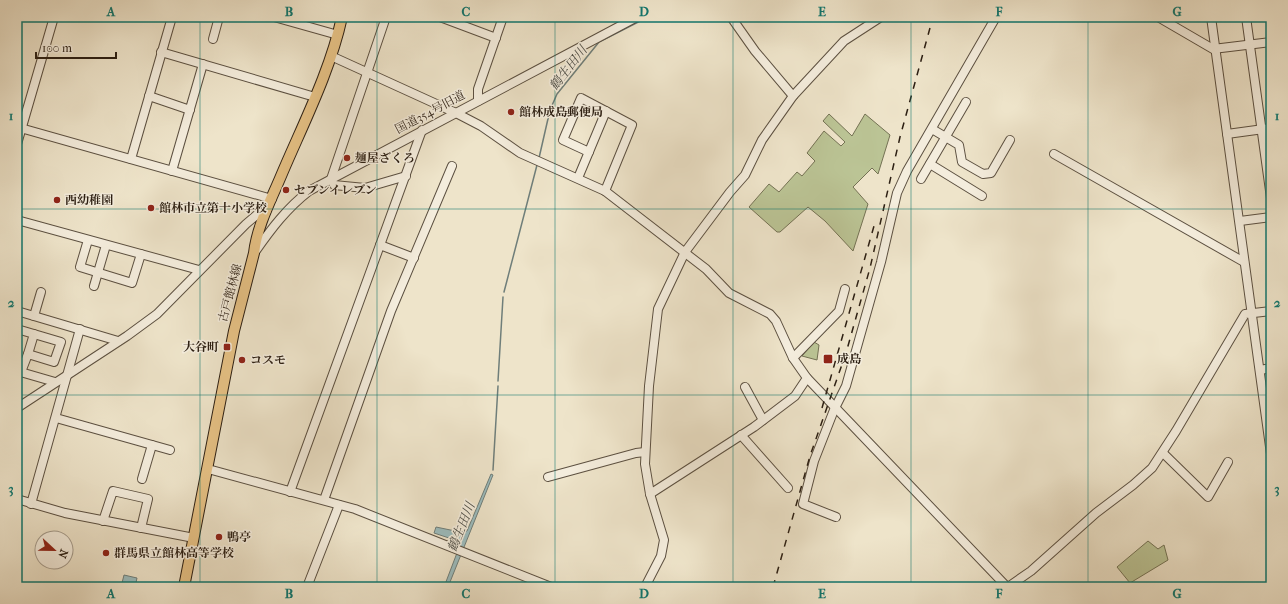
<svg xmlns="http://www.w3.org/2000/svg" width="1288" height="604" font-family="'IM FELL French Canon','Noto Serif JP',serif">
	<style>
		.green { fill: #bbc495; stroke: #747254 }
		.water { fill: #9cbdbf; stroke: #6f7e7a }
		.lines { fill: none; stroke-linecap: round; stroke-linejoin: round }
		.stream { stroke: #6f7e7a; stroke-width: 1.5 }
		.minor-casing { stroke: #5c5041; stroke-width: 10 }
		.major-casing { stroke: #2c1f13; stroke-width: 12 }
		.minor { stroke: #f4eddd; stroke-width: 8 }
		.major { stroke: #e7c285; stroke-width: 10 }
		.rail { stroke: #2c1f13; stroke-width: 1.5; stroke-dasharray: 7 7; stroke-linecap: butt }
		.grid { fill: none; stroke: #0f766e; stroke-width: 1; stroke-opacity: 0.55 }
		.poi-dot { fill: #8f2418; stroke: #f4eddd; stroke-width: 1.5 }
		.labels { text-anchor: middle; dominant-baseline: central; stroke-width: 3; stroke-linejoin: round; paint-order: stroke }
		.street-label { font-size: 12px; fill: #2c1f13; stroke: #f4eddd }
		.poi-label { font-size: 12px; font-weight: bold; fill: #2c1f13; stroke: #f4eddd; text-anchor: start }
		.water-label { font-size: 13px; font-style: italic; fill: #4e4e47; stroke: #f4eddd }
		.neatline { fill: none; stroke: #0f766e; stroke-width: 1.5 }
		.grid-label { font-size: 13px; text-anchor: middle; font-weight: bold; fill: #0f766e }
	</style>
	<rect width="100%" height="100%" fill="#eee4ca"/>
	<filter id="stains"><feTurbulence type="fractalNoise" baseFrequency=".005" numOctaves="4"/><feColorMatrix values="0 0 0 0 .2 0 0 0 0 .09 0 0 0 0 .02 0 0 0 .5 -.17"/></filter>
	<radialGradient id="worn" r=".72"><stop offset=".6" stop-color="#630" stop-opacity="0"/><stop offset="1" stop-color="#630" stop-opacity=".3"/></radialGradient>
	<!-- green -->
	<g class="green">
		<polygon points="829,114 852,136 865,114 890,135 878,174 872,168 853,187 868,204 853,251 825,221 808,207 780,232 777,232 749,207 769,184 779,192 797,172 802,176 815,161 807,153 824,131 841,146 845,142 823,121"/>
		<polygon points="814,342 819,345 817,360 802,356"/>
		<polygon points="1148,541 1158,549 1164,545 1168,560 1130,583 1117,567"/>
	</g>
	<!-- water -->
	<g class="water">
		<polygon points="491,474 493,475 448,587 444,587 460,545 458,541 434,533 436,527 460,532 467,531"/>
		<polygon points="124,575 137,578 135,587 121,587"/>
	</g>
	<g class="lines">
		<!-- stream -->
		<g class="stream">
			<polyline points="539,158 550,110 557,94 599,42 648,17"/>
			<polyline points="504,292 537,165"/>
			<polyline points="498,381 503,297"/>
			<polyline points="493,470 498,386"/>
		</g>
		<defs>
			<g id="minor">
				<polyline points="274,17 338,35"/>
				<polyline points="386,17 331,179 334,185 365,188 406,176"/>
				<polyline points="440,17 496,38"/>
				<polyline points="731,17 755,51 793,96"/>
				<polyline points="1158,17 1213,49 1271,42"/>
				<polyline points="1211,17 1271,454"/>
				<polyline points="1246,17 1271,198"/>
				<polyline points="213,39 219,17"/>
				<polyline points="161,52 315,97"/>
				<polyline points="331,56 456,113 481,126 520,153 605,191 706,269 729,293 770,314 776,321 793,358 807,378 795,396 754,427 650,494"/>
				<polyline points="149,96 190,110"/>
				<polyline points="478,101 478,89 503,17"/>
				<polyline points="17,127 272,199"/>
				<polyline points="932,129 959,145 962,162 983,174 991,173 1010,140"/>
				<polyline points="1227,134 1271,128"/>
				<polyline points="17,144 54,17"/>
				<polyline points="589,152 563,140 581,98 632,125 605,191"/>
				<polyline points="1054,154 1244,262"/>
				<polyline points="131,159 172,17"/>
				<polyline points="930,164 982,196"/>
				<polyline points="172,171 203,64"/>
				<polyline points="578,178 606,111"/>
				<polyline points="921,179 966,102"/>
				<polyline points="17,220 199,270"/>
				<polyline points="1240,221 1271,217"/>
				<polyline points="88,240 80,267 132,283 141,254"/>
				<polyline points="380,245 414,258"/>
				<path d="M 255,252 C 271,229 287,208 309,191 L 637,17"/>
				<polyline points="94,286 106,245"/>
				<polyline points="17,311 118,341"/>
				<polyline points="34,316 41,292"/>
				<polyline points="17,329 61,342 54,362 28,354 21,372"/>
				<polyline points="28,354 34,334"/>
				<polyline points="793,358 839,311 845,289"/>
				<polyline points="1260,370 1271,368"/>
				<polyline points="17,371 55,382"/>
				<polyline points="807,378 1007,587"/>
				<polyline points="745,387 763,420"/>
				<polyline points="17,408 127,336 157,314 246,224 259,213 267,210"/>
				<polyline points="56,418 170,450"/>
				<polyline points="741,435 788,488"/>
				<polyline points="1163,453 1208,497 1228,462"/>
				<polyline points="208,469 355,509 551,587"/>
				<polyline points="548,477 636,453 645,452"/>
				<polyline points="142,479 152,445"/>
				<polyline points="290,492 422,130"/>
				<polyline points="17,499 65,513 194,538"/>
				<polyline points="324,500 391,311 452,166"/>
				<polyline points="31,504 80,329"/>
				<polyline points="836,517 803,504 814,461 834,410 846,386 881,262 897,193 907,171 996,17"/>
				<polyline points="103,521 113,491 148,499 141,528"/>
				<polyline points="307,587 339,505"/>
				<polyline points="645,587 661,556 664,540 650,494 645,464 649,386 658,309 685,252 730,192 745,175 762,140 793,96 844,41 881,17"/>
				<polyline points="1008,587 1031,571 1096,513 1133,485 1152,468 1176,431 1245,314 1271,311"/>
			</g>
			<path id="major" d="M 184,587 L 234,331 L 254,253 C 257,226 271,200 281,176 C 303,124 330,72 342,17"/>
		</defs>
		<!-- minor casing -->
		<use href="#minor" class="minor-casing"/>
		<!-- major casing -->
		<use href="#major" class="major-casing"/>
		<!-- minor -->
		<use href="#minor" class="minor"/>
		<!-- major -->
		<use href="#major" class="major"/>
		<!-- rail -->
		<g class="rail">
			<polyline points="822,408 874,226"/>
			<polyline points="773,587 810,456 846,353 870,268 900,137 933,17"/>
		</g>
	</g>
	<!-- grid -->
	<path class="grid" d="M 200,17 L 200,587M 377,17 L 377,587M 555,17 L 555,587M 733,17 L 733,587M 911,17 L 911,587M 1088,17 L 1088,587M 17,209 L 1271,209M 17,395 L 1271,395"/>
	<!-- markers -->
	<g class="poi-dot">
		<circle cx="511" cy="112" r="4"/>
		<circle cx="347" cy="158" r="4"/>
		<circle cx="286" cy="190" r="4"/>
		<circle cx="57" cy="200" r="4"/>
		<circle cx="151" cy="208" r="4"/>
		<rect x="223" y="343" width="8" height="8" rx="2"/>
		<rect x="823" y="354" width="10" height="10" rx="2"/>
		<circle cx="242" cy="360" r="4"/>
		<circle cx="219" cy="537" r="4"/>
		<circle cx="106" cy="553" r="4"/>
	</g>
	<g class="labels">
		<!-- street labels -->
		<g class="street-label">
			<text transform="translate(430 112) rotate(-28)">国道354号旧道</text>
			<text transform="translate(230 293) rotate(-75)">古戸館林線</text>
		</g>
		<!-- poi labels -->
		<g class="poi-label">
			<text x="519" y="112">館林成島郵便局</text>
			<text x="355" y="158">麺屋ざくろ</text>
			<text x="294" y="190">セブンイレブン</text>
			<text x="65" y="200">西幼稚園</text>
			<text x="159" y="208">館林市立第十小学校</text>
			<text x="219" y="347" text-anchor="end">大谷町</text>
			<text x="837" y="359">成島</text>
			<text x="250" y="360">コスモ</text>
			<text x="227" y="537">鴨亭</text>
			<text x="114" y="553">群馬県立館林高等学校</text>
		</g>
		<!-- water labels -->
		<g class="water-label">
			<text transform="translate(568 68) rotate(-52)">鶴生田川</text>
			<text transform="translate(461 527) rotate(-68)">鶴生田川</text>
		</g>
	</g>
	<!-- margin -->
	<rect width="1288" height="604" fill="none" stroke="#eee4ca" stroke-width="44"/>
	<!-- north arrow -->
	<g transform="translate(54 550) rotate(112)"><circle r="19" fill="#f4eddd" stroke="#a49b8c"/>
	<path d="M0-3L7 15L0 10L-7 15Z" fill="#8f2418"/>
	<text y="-6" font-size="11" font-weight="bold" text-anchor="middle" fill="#2c1f13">N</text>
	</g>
	<!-- scale -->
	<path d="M36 52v6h80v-6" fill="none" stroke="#2c1f13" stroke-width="2"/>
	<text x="42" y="52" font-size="12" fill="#2c1f13" stroke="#f4eddd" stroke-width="3" paint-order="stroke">100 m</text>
	<rect x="22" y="22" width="1244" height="560" class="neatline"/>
	<g class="grid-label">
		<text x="111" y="16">A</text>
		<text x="289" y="16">B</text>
		<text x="466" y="16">C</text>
		<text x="644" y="16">D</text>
		<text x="822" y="16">E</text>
		<text x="999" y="16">F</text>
		<text x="1177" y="16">G</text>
		<text x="11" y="120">1</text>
		<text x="1277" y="120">1</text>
		<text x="11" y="307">2</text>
		<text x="1277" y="307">2</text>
		<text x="11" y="493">3</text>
		<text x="1277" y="493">3</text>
		<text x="111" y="598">A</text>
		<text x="289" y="598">B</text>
		<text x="466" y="598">C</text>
		<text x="644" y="598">D</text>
		<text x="822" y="598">E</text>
		<text x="999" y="598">F</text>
		<text x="1177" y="598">G</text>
	</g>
	<rect width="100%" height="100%" filter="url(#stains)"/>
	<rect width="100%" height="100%" fill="url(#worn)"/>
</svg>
